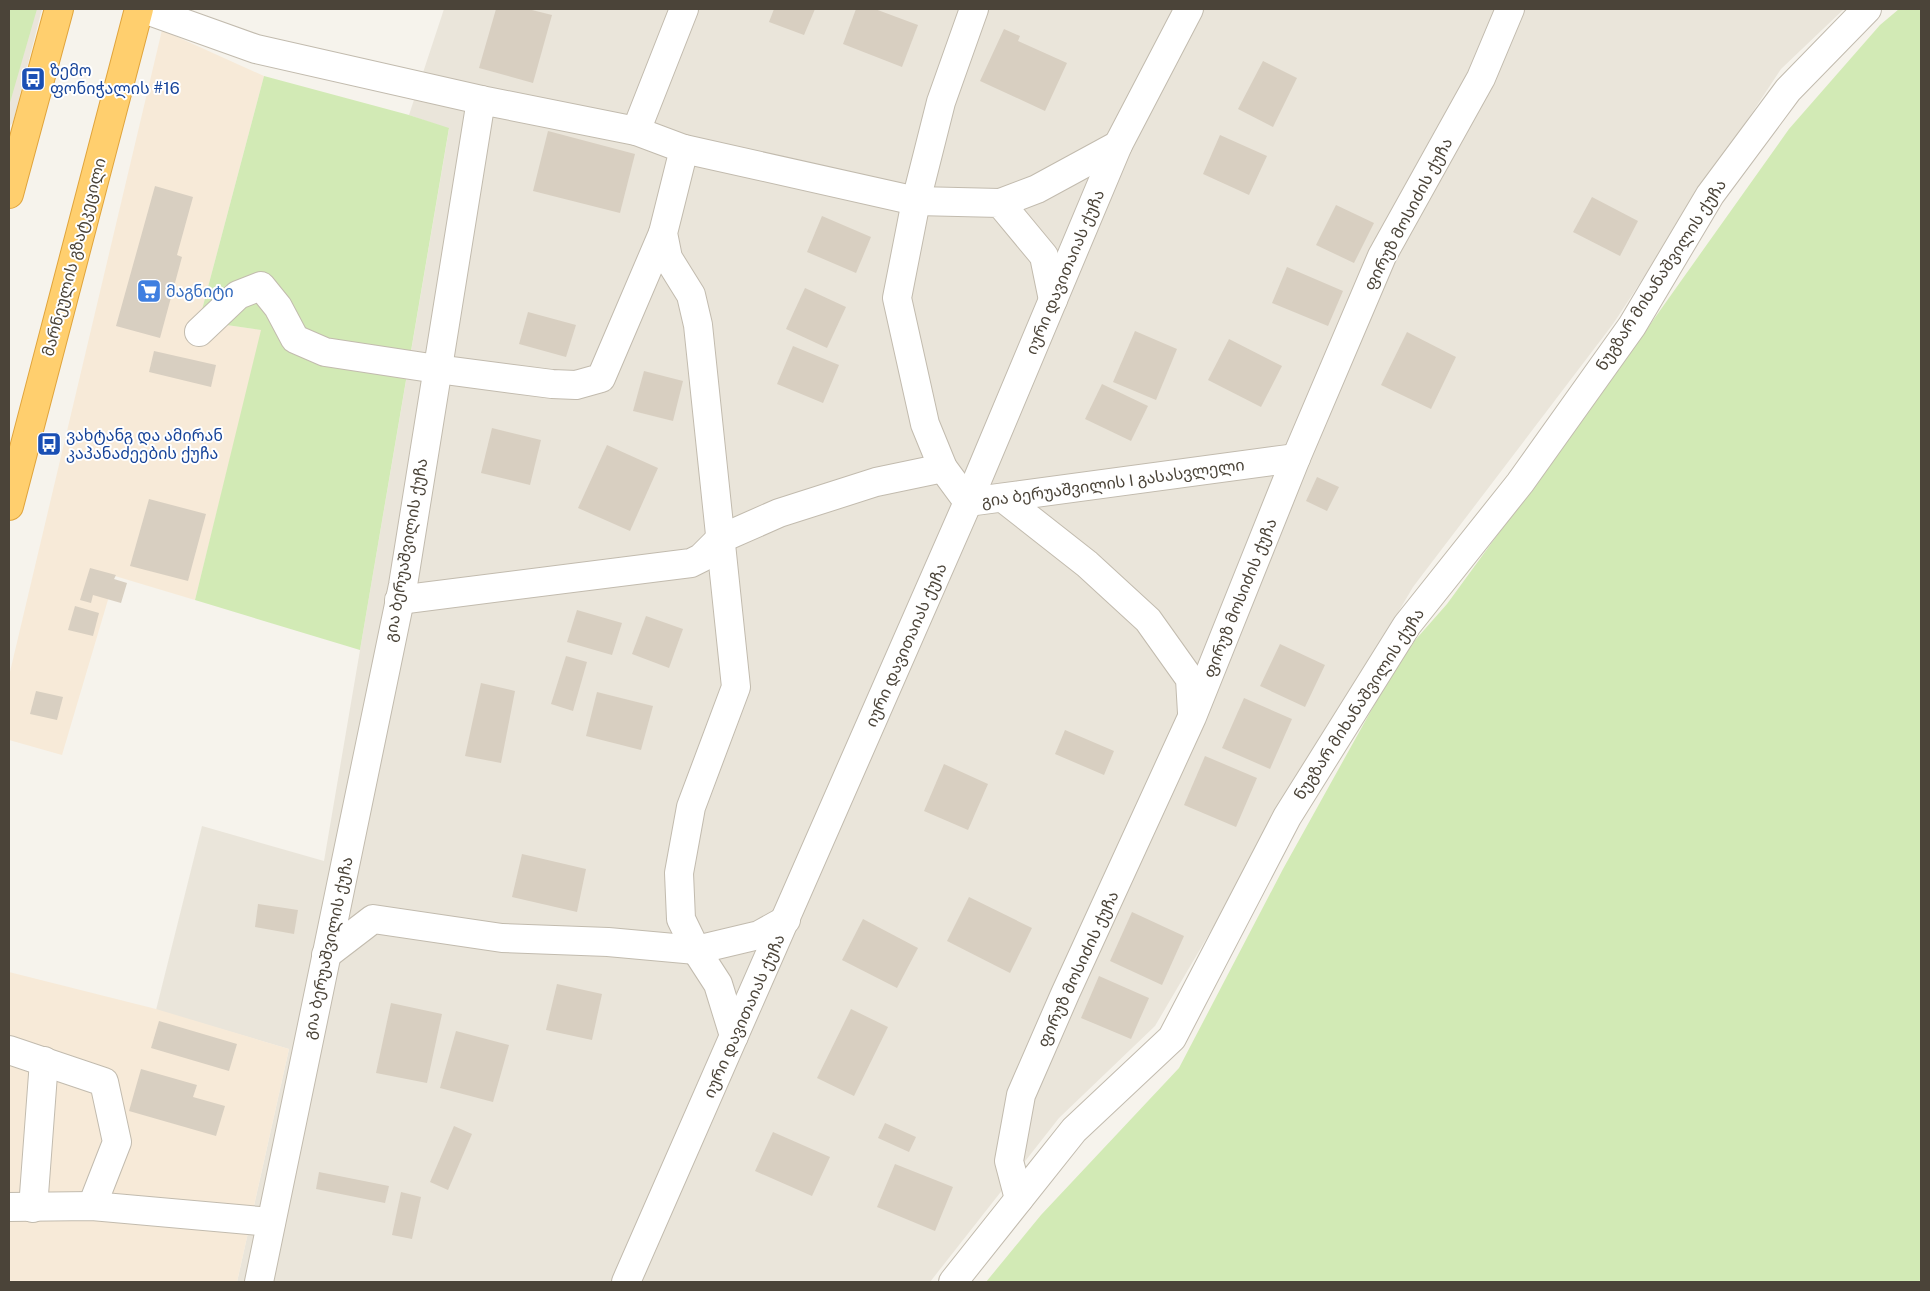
<svg xmlns="http://www.w3.org/2000/svg" width="1930" height="1291" font-family="'Public Sans','Noto Sans Georgian',sans-serif">
	<style>
		.residential { fill: #eae5da }
		.commercial { fill: #f7ead8 }
		.green { fill: #d2eab5 }
		.building { fill: #d8cfc1 }
		.lines { fill: none; stroke-linecap: round; stroke-linejoin: round }
		.minor-casing { stroke: #c2bbae; stroke-width: 30 }
		.highway-casing { stroke: #e0a43c; stroke-width: 30 }
		.minor { stroke: #fff; stroke-width: 28 }
		.highway { stroke: #ffcf6e; stroke-width: 28 }
		.labels { text-anchor: middle; dominant-baseline: central; stroke-width: 4; stroke-linejoin: round; paint-order: stroke }
		.transit-label { font-size: 16px; fill: #164399; stroke: #fff; text-anchor: start }
		.street-label { font-size: 16px; fill: #4b4439; stroke: #fff }
		.shop-label { font-size: 16px; fill: #366cbe; stroke: #fff; text-anchor: start }
	</style>
	<rect width="100%" height="100%" fill="#f6f3ec"/>
	<!-- residential -->
	<g class="residential">
		<polygon points="9,9 42,9 13,122 9,127"/>
		<polygon points="444,9 1844,9 1781,69 1613,324 1413,587 1155,1026 1059,1118 930,1282 237,1282 289,1049 156,1010 202,826 324,861 449,129 409,115"/>
	</g>
	<!-- commercial -->
	<g class="commercial">
		<polygon points="162,30 264,76 199,321 262,330 195,600 115,576 62,755 9,740 9,676"/>
		<polygon points="9,972 156,1009 289,1049 237,1282 9,1282"/>
	</g>
	<!-- green -->
	<g class="green">
		<polygon points="9,9 37,9 9,106"/>
		<polygon points="1899,9 1921,9 1921,1282 986,1282 1041,1215 1179,1068 1283,869 1402,655 1447,604 1622,364 1789,129 1880,25"/>
		<polygon points="264,76 409,115 449,128 360,650 195,600 261,330 199,321"/>
	</g>
	<!-- building -->
	<g class="building">
		<polygon points="496,9 528,9 552,15 533,83 479,68"/>
		<polygon points="774,9 815,9 804,35 769,22"/>
		<polygon points="856,9 875,9 918,25 902,67 843,44"/>
		<polygon points="1004,29 1020,36 1018,41 1067,63 1045,111 980,81"/>
		<polygon points="1263,61 1297,78 1273,127 1238,109"/>
		<polygon points="548,131 635,154 620,213 533,191"/>
		<polygon points="1220,135 1267,156 1249,195 1203,174"/>
		<polygon points="155,186 193,197 177,255 182,257 160,338 116,326"/>
		<polygon points="1592,197 1638,221 1620,256 1573,232"/>
		<polygon points="1336,205 1374,223 1354,263 1316,245"/>
		<polygon points="822,216 871,237 856,273 807,252"/>
		<polygon points="1287,267 1343,291 1328,326 1272,303"/>
		<polygon points="805,288 846,307 827,348 786,329"/>
		<polygon points="528,312 576,325 566,357 519,344"/>
		<polygon points="1135,331 1177,349 1156,400 1113,382"/>
		<polygon points="1407,332 1456,357 1431,409 1381,385"/>
		<polygon points="1229,339 1282,366 1261,407 1208,380"/>
		<polygon points="793,346 839,365 823,403 777,384"/>
		<polygon points="154,351 216,365 211,387 149,372"/>
		<polygon points="644,371 683,381 673,421 633,411"/>
		<polygon points="1102,384 1148,406 1131,441 1085,419"/>
		<polygon points="492,428 541,440 530,485 481,473"/>
		<polygon points="607,445 658,468 630,531 578,508"/>
		<polygon points="1317,477 1339,487 1327,511 1306,501"/>
		<polygon points="149,499 206,514 188,581 130,566"/>
		<polygon points="90,568 116,575 114,579 127,583 121,603 93,595 91,603 80,600"/>
		<polygon points="75,606 99,613 93,636 68,630"/>
		<polygon points="577,610 622,623 612,655 567,642"/>
		<polygon points="646,616 683,629 669,668 632,654"/>
		<polygon points="1280,644 1325,665 1305,707 1260,686"/>
		<polygon points="566,656 587,662 573,711 551,704"/>
		<polygon points="481,683 515,691 501,763 465,756"/>
		<polygon points="36,691 63,697 57,720 30,714"/>
		<polygon points="597,692 653,706 641,750 586,736"/>
		<polygon points="1244,698 1292,719 1270,769 1222,748"/>
		<polygon points="1065,730 1114,751 1104,775 1055,754"/>
		<polygon points="1205,756 1257,778 1236,827 1184,805"/>
		<polygon points="944,764 988,784 968,830 924,811"/>
		<polygon points="522,854 586,869 577,912 512,897"/>
		<polygon points="969,897 1032,928 1010,973 947,941"/>
		<polygon points="258,904 298,910 294,934 255,927"/>
		<polygon points="1132,912 1184,936 1162,985 1110,961"/>
		<polygon points="863,919 918,948 897,988 842,960"/>
		<polygon points="1099,976 1149,998 1131,1039 1081,1018"/>
		<polygon points="557,984 602,994 592,1040 546,1030"/>
		<polygon points="391,1003 442,1014 427,1083 376,1073"/>
		<polygon points="851,1009 888,1027 854,1096 817,1078"/>
		<polygon points="159,1021 237,1044 229,1071 151,1048"/>
		<polygon points="456,1031 509,1045 493,1102 440,1088"/>
		<polygon points="141,1069 197,1085 193,1097 225,1106 216,1136 129,1111"/>
		<polygon points="885,1123 916,1137 909,1152 878,1138"/>
		<polygon points="454,1126 472,1134 448,1190 430,1182"/>
		<polygon points="773,1132 830,1157 812,1196 755,1171"/>
		<polygon points="895,1164 953,1187 935,1231 877,1207"/>
		<polygon points="319,1172 389,1186 385,1203 316,1189"/>
		<polygon points="401,1192 421,1197 412,1239 392,1235"/>
	</g>
	<g class="lines">
		<defs>
			<g id="minor">
				<polyline points="144,9 256,49 481,100"/>
				<polyline points="974,9 941,102 916,201 897,298 925,424 943,468 968,502 1296,458"/>
				<polyline points="636,131 684,149 916,201 1000,203 1044,256 1053,300"/>
				<polyline points="684,149 663,233 668,258 691,295 698,325 736,687 691,807 679,873 681,919 696,950 718,984 734,1036"/>
				<polyline points="1000,203 1037,189 1118,145"/>
				<polyline points="199,332 238,295 261,286 278,307 295,339 325,352 437,369 552,384 576,385 601,378 663,233"/>
				<polyline points="1003,498 1087,564 1148,620 1190,679 1192,713"/>
				<polyline points="399,600 691,563 701,558 720,539 779,513 876,482 943,468"/>
				<polyline points="326,955 373,919 502,938 608,942 696,950 759,935 786,920"/>
				<polyline points="9,1050 104,1082 117,1142 92,1206"/>
				<polyline points="1019,1199 1009,1161 1021,1095 1065,994 1192,717 1296,458 1382,256 1481,78 1510,9"/>
				<polyline points="9,1207 92,1206 271,1222"/>
				<polyline points="33,1208 44,1061"/>
				<polyline points="259,1282 403,585 481,100 636,131 684,9"/>
				<polyline points="626,1282 968,502 1118,145 1189,9"/>
				<polyline points="953,1282 1074,1130 1172,1038 1287,817 1407,625 1520,483 1632,326 1710,195 1788,90 1867,9"/>
			</g>
			<g id="highway">
				<polyline points="9,194 59,9"/>
				<polyline points="9,506 139,9"/>
			</g>
		</defs>
		<!-- minor casing -->
		<use href="#minor" class="minor-casing"/>
		<!-- highway casing -->
		<use href="#highway" class="highway-casing"/>
		<!-- minor -->
		<use href="#minor" class="minor"/>
		<!-- highway -->
		<use href="#highway" class="highway"/>
	</g>
	<!-- icons -->
	<defs>
		<symbol id="bus-square" viewBox="-11 -11 22 22"><rect x="-9" y="-9" width="18" height="18" rx="4" fill="#1a4fb4" stroke="#fff"/><path d="M-5-6H5V4H4V6H2V4H-2V6H-4V4H-5ZM-3.5-4V0h7V-4ZM-3.5 1.2v1.5H-2V1.2ZM2 1.2v1.5H3.5V1.2Z" fill="#fff"/></symbol>
		<symbol id="supermarket-square" viewBox="-11 -11 22 22"><rect x="-9" y="-9" width="18" height="18" rx="4" fill="#3f7fe0" stroke="#fff"/><path d="M-6-5.5h2.5l.6 2H6L4.5 2H-2.5L-4.4-4H-6ZM-1.5 3.2a1.3 1.3 0 1 0 .1 0ZM3 3.2a1.3 1.3 0 1 0 .1 0Z" fill="#fff"/></symbol>
	</defs>
	<g fill-rule="evenodd">
		<use href="#bus-square" x="19" y="65" width="28" height="28"/>
		<use href="#supermarket-square" x="135" y="277" width="28" height="28"/>
		<use href="#bus-square" x="35" y="430" width="28" height="28"/>
	</g>
	<g class="labels">
		<!-- transit labels -->
		<g class="transit-label">
			<text x="50" y="70">ზემო<tspan x="50" dy="18">ფონიჭალის #16</tspan></text>
			<text x="66" y="435">ვახტანგ და ამირან<tspan x="66" dy="18">კაპანაძეების ქუჩა</tspan></text>
		</g>
		<!-- street labels -->
		<g class="street-label">
			<text transform="translate(1408 214) rotate(-62)">ფირუზ მოსიძის ქუჩა</text>
			<text transform="translate(74 257) rotate(-75)">მარნეულის გზატკეცილი</text>
			<text transform="translate(1065 272) rotate(-67)">იური დავითაიას ქუჩა</text>
			<text transform="translate(1661 275) rotate(-57)">ნუგზარ მიხანაშვილის ქუჩა</text>
			<text transform="translate(1113 483) rotate(-8)">გია ბერუაშვილის I გასასვლელი</text>
			<text transform="translate(406 550) rotate(-80)">გია ბერუაშვილის ქუჩა</text>
			<text transform="translate(1240 598) rotate(-68)">ფირუზ მოსიძის ქუჩა</text>
			<text transform="translate(906 645) rotate(-66)">იური დავითაიას ქუჩა</text>
			<text transform="translate(1359 704) rotate(-57)">ნუგზარ მიხანაშვილის ქუჩა</text>
			<text transform="translate(328 948) rotate(-78)">გია ბერუაშვილის ქუჩა</text>
			<text transform="translate(1078 969) rotate(-65)">ფირუზ მოსიძის ქუჩა</text>
			<text transform="translate(744 1016) rotate(-66)">იური დავითაიას ქუჩა</text>
		</g>
		<!-- shop labels -->
		<g class="shop-label">
			<text x="166" y="291">მაგნიტი</text>
		</g>
	</g>
	<!-- border -->
	<rect width="1930" height="1291" fill="none" stroke="#4b4439" stroke-width="20"/>
</svg>
